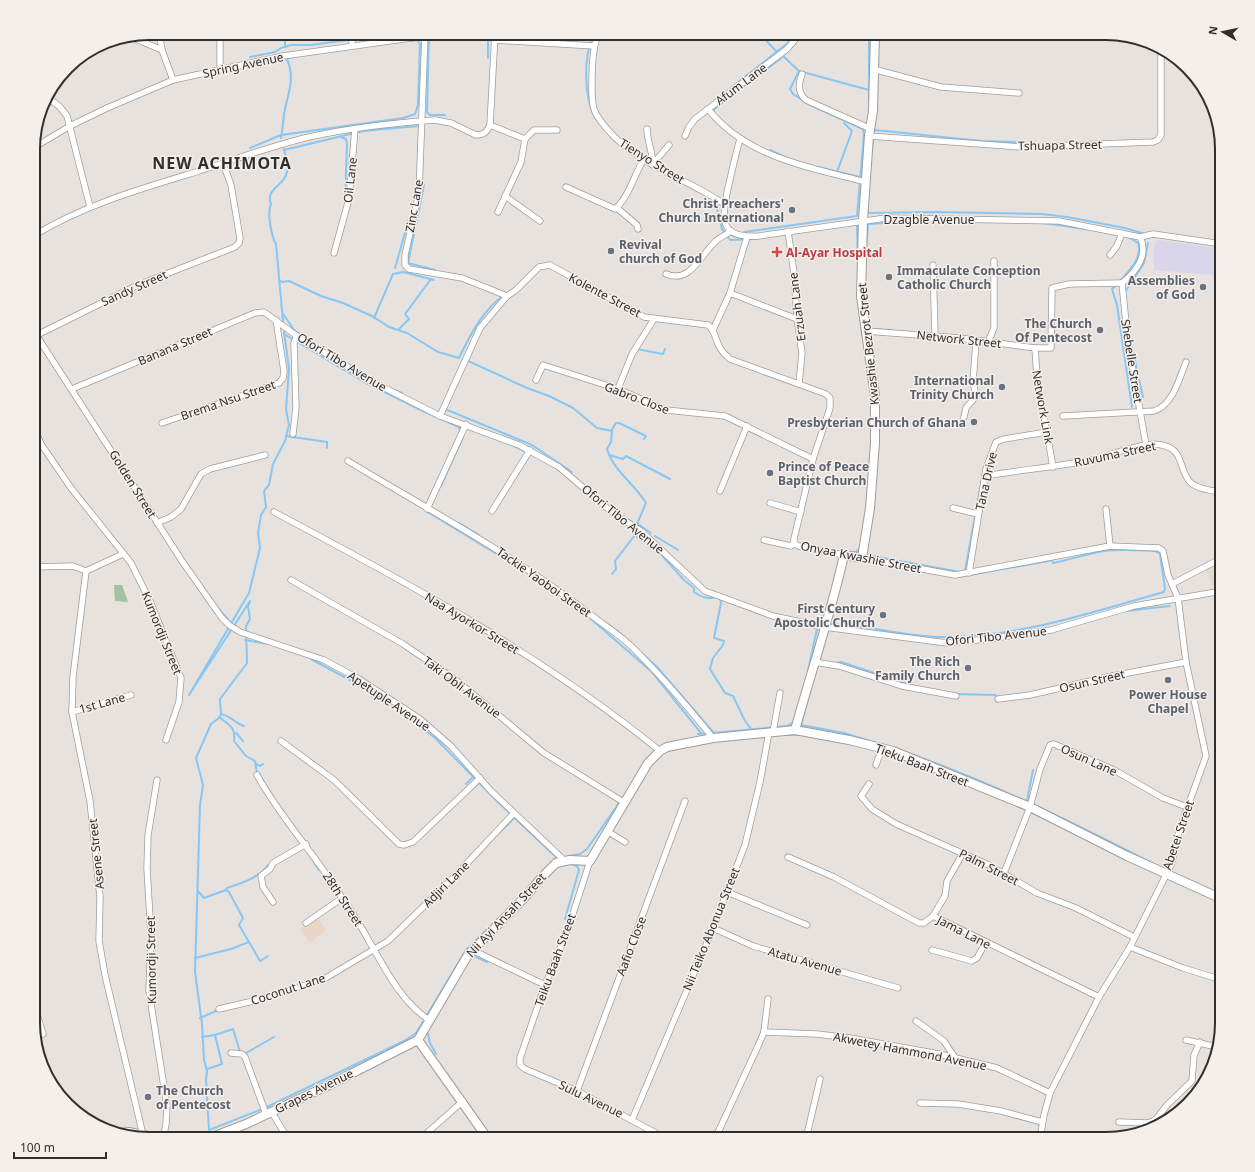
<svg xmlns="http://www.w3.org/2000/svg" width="1255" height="1172" font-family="'Noto Sans',sans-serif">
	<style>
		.built { fill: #e3d8ce }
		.industrial { fill: #d9d6ec }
		.education { fill: #e8d6c6 }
		.green { fill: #a3c2a1 }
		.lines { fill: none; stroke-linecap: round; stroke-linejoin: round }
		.stream { stroke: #88c7f4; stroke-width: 2 }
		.street-casing { stroke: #a19c98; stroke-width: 7 }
		.secondary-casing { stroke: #a19c98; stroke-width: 10 }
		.street { stroke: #fff; stroke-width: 5.5 }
		.secondary { stroke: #fff; stroke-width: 8 }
		.worship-dot { fill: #6b7280; stroke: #f4efeb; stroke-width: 1.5 }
		.health-dot { fill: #e0444e; stroke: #f4efeb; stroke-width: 1.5 }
		.labels { text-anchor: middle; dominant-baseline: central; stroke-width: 3; stroke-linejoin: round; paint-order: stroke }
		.street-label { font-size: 12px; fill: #312f2e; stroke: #f4efeb }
		.worship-label { font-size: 12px; font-weight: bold; fill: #5b616d; stroke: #f4efeb; text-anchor: end }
		.health-label { font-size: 12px; font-weight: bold; fill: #be3a42; stroke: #f4efeb; text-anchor: start }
		.district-label { font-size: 16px; font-weight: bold; letter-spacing: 1px; fill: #312f2e; stroke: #f4efeb }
		.rim { fill: none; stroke: #312f2e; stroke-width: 2 }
	</style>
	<rect width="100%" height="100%" fill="#e7e2de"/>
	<!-- built -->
	<polygon class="built" points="1222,562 1222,583 1212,586 1205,568"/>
	<!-- industrial -->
	<polygon class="industrial" points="1159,240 1222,249 1222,276 1154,270 1154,245"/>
	<!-- education -->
	<polygon class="education" points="317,916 326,930 310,943 300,929"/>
	<!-- green -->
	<polygon class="green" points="114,585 122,585 128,602 115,601"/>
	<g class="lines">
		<!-- stream -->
		<g class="stream">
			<polyline points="285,33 285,47"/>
			<polyline points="429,33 427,112 430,115 445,115"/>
			<path d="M 593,33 C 584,59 583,93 595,118"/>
			<polyline points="759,33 776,51"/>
			<polyline points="785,33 789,42"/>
			<polyline points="869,33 869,102"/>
			<polyline points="783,56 799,71 790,89 793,94 804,101"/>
			<polyline points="250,57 275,52 281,48 291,45 311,45 399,33"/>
			<polyline points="488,58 488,33"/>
			<polyline points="277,60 294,57"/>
			<polyline points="799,71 869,90"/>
			<polyline points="737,91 779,60 805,33"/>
			<polyline points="721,96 789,42 797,33"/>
			<polyline points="808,104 863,129"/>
			<polyline points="712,111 730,96"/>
			<polyline points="875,130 981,141 1016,142"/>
			<polyline points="341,137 346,139 347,145 345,201"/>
			<path d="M 281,138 C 283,128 283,118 285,109 C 289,91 295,77 287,59"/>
			<polyline points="1020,143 1022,143"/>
			<polyline points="250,148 281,135 403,118 415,114 418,105 420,44 417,40 412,41"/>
			<polyline points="1066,148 1102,147"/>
			<polyline points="872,149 877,102"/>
			<polyline points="284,150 363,131 418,126"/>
			<polyline points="770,150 787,158"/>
			<polyline points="818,167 860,177"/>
			<polyline points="837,172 852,131 844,123"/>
			<polyline points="424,185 408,263 435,270"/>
			<polyline points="715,201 722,229 730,240 755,239"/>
			<polyline points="868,209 868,213 937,212 1042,214 1067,217 1125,228 1145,234"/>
			<polyline points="1044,223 1085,229"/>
			<polyline points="855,225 857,225 858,266"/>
			<polyline points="744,232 857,216 864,134 863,129"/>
			<polyline points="866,252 868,224 919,221"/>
			<polyline points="395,268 409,219"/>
			<path d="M 279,280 L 282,282 L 289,281 L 321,296 L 343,303 L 372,316 L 389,327 L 407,333 L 438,352 L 459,358 C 470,335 483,310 503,296"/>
			<path d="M 1120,281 C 1129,271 1143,257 1138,243 L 1130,238"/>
			<polyline points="1117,284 1112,289 1117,305 1132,407"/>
			<polyline points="1125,292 1144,263 1148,243"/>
			<polyline points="858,300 862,335"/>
			<polyline points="283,314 295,331 316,344"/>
			<polyline points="374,318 393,274 403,272 434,280"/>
			<path d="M 283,321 L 276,244 C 271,236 267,212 271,204 C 265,188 284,187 287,172 C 289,165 285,156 284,149"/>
			<polyline points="869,329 891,330"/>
			<polyline points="398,330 409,319 405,314 431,279"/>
			<polyline points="284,332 289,369 286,409 289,425 285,441 273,464 269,485 264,491 266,507 261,515 258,533 260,548 249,593 189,695 250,601 248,607 250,619 246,626 247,663 220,699 221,714 219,718 211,724 196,758 203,785 200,805 195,972 202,1024 204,1060 207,1071 206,1080 209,1130 265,1108 406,1040 416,1033 423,1022"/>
			<polyline points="284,334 366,383 425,412 459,427 460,432"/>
			<polyline points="1130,339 1143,397"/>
			<polyline points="637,349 663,354 665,349"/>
			<path d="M 466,360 L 527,388 L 549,396 L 573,408 L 597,428 L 612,431 L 611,442 L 607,449 C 614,472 634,483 646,503 L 634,531 L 635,535 L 652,549 L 660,553 L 684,580 L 694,588 L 694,592 C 702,598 708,599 717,597"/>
			<polyline points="870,387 871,401"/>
			<polyline points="392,389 402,393"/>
			<polyline points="445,409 532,445 572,472"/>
			<polyline points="611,431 616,423 619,423 646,436 644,439"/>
			<polyline points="286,436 327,442 327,448"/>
			<polyline points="514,446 524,451"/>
			<polyline points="609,455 623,459 626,456 670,479"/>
			<polyline points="441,486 463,437"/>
			<polyline points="428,501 439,477"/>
			<polyline points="983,505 985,494"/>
			<polyline points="426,511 531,575"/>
			<polyline points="459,523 479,535"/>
			<polyline points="638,524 651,533"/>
			<polyline points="655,536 678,550"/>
			<polyline points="843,552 856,552 860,548"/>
			<polyline points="866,552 867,555 960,572"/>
			<polyline points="965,571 983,473"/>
			<polyline points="612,574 616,569 615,561 635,535"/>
			<polyline points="720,598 721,603 714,638 724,641 723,645 713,658 710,669 725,693 733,696 745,721 751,729"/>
			<polyline points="219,609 231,623"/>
			<polyline points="1126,611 1170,606"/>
			<polyline points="591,619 652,672 701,733"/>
			<path d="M 829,624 C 866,624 904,637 941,637 C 1018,638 1091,612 1164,592 L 1165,589 L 1160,554 L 1155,551 C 1138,550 1120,549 1104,551 C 1086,554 1069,560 1053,563 L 1052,560 L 1048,561 L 958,577"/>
			<polyline points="616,630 657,667 713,732"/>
			<polyline points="245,640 268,644"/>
			<polyline points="311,659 385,699 435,738 499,803 557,858"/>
			<polyline points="836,663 841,662 914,686"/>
			<polyline points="808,671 817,629 824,621"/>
			<polyline points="810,692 801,725 844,733 887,746"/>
			<polyline points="955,694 996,695"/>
			<path d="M 221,714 C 231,716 235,723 244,726"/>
			<path d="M 219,717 C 229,725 236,727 234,741 L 246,756 L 255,761 L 257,774"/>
			<polyline points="236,733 243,741"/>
			<polyline points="712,733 787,726 792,723"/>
			<polyline points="698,734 707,733"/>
			<polyline points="787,735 800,735"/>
			<polyline points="747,738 766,737"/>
			<path d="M 908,753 C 993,783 1072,822 1152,863"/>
			<polyline points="256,764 260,766 263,764"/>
			<polyline points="466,784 473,777"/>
			<polyline points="470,791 479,783"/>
			<polyline points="1027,801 1033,770"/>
			<polyline points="628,804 645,775"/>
			<polyline points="1013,804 1041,817"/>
			<polyline points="500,832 514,818"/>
			<polyline points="569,856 580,854 587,849 619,803"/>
			<polyline points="312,859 319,870"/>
			<polyline points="544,870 557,858"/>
			<path d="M 226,890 L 227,888 C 241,883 259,878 268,865"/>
			<polyline points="198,891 204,898 226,890 229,892 243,918 239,925 249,942"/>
			<polyline points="565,919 579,870 577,866 571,864"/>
			<polyline points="506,921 525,902"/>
			<polyline points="472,955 487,962"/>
			<polyline points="195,958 231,949 249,942 260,961 268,956"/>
			<polyline points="253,999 291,987"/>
			<polyline points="427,1015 466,950 499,918"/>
			<polyline points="200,1018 218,1010"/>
			<polyline points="427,1031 430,1043 436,1054"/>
			<polyline points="215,1035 233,1029 240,1052 246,1053 274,1037"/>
			<polyline points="202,1037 215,1035 222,1064 207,1069"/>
			<polyline points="220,1139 233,1133"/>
		</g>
		<defs>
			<g id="street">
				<polyline points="159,33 162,50 173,80"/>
				<polyline points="352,33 352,45"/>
				<polyline points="425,33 419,193 405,255 405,265 409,269 462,278 507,296"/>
				<path d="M 598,33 C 593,48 592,63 592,78 C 592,88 591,99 594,109 C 596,116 602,123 607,129 C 638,165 686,178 724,204"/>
				<polyline points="131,37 162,50"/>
				<polyline points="494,40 594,46"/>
				<polyline points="220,69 220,33"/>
				<polyline points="873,69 941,87 1019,93"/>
				<path d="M 802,74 C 798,85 798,93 806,100 L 871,129"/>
				<polyline points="46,96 60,107 67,116 90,207"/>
				<path d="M 708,109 C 747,158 809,167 866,182"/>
				<polyline points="490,125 525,139"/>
				<path d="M 647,129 C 647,142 653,152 653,165"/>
				<polyline points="685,136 689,127 695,119 787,49 801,33"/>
				<polyline points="869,136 1021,147 1153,142 1158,140 1161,135 1161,49"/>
				<polyline points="525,139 534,130 557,130"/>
				<path d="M 740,139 C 735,156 732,172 728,188 C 722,219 718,239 759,236 L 886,218 L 1059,221 L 1140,237 L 1153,234 L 1222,244"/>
				<polyline points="33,148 70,126 107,108 173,80 283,56 425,36"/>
				<polyline points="653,164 669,145"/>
				<path d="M 566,187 L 615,209 C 629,197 634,175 644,159"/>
				<polyline points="505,196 540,221"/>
				<polyline points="617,208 637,225 638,229"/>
				<polyline points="498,212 521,162 525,139"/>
				<polyline points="788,231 794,273 797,319 802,353 799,384"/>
				<path d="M 33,236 C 84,205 140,189 196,172 C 233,160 271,146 309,137 C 350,128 392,123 435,120 L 451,123 L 476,135 C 484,135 487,132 490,125 L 495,33"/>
				<polyline points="334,253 349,199 355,129"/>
				<polyline points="1110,255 1117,246 1122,233"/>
				<polyline points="933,265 935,336"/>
				<path d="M 666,274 C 690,284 700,256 715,242 C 720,237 726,235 731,231"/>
				<polyline points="1122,283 1128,343 1146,445"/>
				<path d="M 1122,283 C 1136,272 1149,255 1140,237"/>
				<polyline points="730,293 797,319"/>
				<polyline points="33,330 184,564 222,618 229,625 240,632 324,660 359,679 420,719 451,746 491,791 565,861"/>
				<polyline points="713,330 730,293 747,237"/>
				<polyline points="865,331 960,338 1035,348 1051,348 1052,288 1069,284 1122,283"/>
				<polyline points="37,335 138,285 235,247 239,243 240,238 231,185 223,163"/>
				<polyline points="988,342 994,328 994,261"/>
				<polyline points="1035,348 1037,377 1053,467"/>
				<polyline points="536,380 543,365 618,389 666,410 725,416 813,459"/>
				<polyline points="72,389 255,313 264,312 297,336 373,382 440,416 519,445 559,467 613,513 641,531 705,591 773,616 824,627 947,643 988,639 1051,630 1134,606 1222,591"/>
				<polyline points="618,389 632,354 654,319"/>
				<path d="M 440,416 L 480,328 L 507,296 L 516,290 L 539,267 L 550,265 L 644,317 L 708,325 C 719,334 713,346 730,359 L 826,394 L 830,398 L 830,408 L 813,459 L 794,539 L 794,543 L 798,546 L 844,555"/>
				<path d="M 1063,416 L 1154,411 C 1173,405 1179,379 1186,362"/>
				<polyline points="964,417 966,408 976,396 973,382 976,341"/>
				<polyline points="162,423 279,383 283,378 284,371 276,320"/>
				<polyline points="33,426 41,444 71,488 131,563 150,601 181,678 179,702 166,740"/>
				<polyline points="293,434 296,407 294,343 297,336"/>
				<path d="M 348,461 C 429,510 512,554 587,612 C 601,623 617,633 630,645 C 660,674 687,706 713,738"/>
				<path d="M 985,476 C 1020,470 1056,467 1091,460 C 1110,456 1143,441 1162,445 C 1185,450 1178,469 1190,482 C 1197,489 1212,491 1222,492"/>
				<polyline points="720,491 747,426"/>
				<polyline points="770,503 801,512"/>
				<polyline points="953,508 978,514"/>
				<polyline points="427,509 466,424"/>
				<polyline points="1106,509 1110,546"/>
				<polyline points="492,511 530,450"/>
				<path d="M 274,512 C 408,583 542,655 660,751"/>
				<polyline points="157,523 171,517 181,509 201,474 210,469 265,455"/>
				<polyline points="764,540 791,546 794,543"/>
				<polyline points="862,558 955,575 1110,546 1159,548 1163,551 1168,575 1178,598 1186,662 1206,756 1179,831 1171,865 1130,947 1099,997 1050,1093 1044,1115 1040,1139"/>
				<polyline points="33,567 73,566 86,571"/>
				<polyline points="86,571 73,677 72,712 90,801 100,897 99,941 105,975 143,1135"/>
				<polyline points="86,571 123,554"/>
				<polyline points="969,573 986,469 996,442 1004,439 1047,432"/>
				<polyline points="291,580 403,644 456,680 544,753 625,803"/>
				<polyline points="1172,584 1222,558"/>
				<polyline points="814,662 839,666 902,686 956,696"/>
				<polyline points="998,699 1030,695 1112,676 1186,662"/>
				<polyline points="72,712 131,695"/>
				<polyline points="773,732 780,693"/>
				<polyline points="281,741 334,780 399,844 404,845 413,842 480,778"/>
				<polyline points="876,765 882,748"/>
				<path d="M 257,775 C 278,814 311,850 335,887 C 347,905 359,922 369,941 C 386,970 400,1000 429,1020"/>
				<polyline points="157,780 148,835 147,868 151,936 149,991 167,1106 166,1124 163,1139"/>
				<polyline points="869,784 861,796 872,809 896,824 989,865 1037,893 1076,908 1134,937"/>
				<polyline points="607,831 625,842"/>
				<polyline points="788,857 834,877 919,923 924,923 933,916 945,896 947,881 963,853"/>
				<polyline points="590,861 568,929 545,985 520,1058 520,1065 525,1069 577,1091 667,1139"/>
				<polyline points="1004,873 1030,807 1040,769 1050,745 1054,744 1114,770 1163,798 1187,807"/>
				<polyline points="727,892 807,925"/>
				<polyline points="273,902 263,887 261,876 270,869 273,863 306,844"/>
				<polyline points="933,916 1099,997"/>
				<polyline points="306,923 342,898"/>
				<polyline points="713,928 753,946 898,988"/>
				<polyline points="1130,947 1183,968 1222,980"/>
				<polyline points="472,950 545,985"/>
				<polyline points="932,950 972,961 977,958 986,942"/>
				<polyline points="33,1001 43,1034"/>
				<polyline points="219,1009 262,999 324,979 388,941 455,876 514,813"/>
				<polyline points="916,1021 944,1041 955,1058"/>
				<polyline points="764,1032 817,1034 850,1038 939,1054 997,1068 1050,1093"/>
				<polyline points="1186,1040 1217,1047"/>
				<polyline points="231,1053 242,1054 245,1057 266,1114"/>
				<polyline points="577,1091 685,801"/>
				<polyline points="920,1103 958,1104 1001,1111 1042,1122"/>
				<polyline points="271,1111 288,1139"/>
				<polyline points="632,1120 713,928 745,845 760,782 769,732"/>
				<polyline points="1119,1122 1147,1123 1153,1121 1157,1118 1167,1105 1192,1081 1194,1055 1200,1042"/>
				<polyline points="428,1132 463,1101"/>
				<polyline points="401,1139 402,1138"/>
				<polyline points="643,1139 649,1130"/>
				<polyline points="715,1139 758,1046 764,1032 768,999"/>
				<polyline points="806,1139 820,1079"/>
			</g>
			<g id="secondary">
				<path d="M 795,730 C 811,672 831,614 844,555 L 862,558 L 870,508 L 875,443 L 875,396 L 861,296 L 863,220 L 869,136 L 873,111 L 875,33"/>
				<polyline points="418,1040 468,955 525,897 542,877 556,863 570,860 590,861 648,763 660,751 667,747 713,738 795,730 849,740 893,751 1030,807 1127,856 1222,899"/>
				<polyline points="418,1040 488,1139"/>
				<polyline points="119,1133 129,1132 162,1139"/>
				<polyline points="207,1139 246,1124 327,1086 418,1040"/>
			</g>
		</defs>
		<!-- street casing -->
		<use href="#street" class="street-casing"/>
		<!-- secondary casing -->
		<use href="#secondary" class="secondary-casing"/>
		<!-- street -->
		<use href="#street" class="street"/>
		<!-- secondary -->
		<use href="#secondary" class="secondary"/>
	</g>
	<!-- markers -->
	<g class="worship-dot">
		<circle cx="792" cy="210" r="4"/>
		<circle cx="611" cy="251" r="4"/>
		<circle cx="889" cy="277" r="4"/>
		<circle cx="1203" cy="287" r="4"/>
		<circle cx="1100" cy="330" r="4"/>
		<circle cx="1002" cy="387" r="4"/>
		<circle cx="974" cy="422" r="4"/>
		<circle cx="770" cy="473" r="4"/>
		<circle cx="883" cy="615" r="4"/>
		<circle cx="968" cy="668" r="4"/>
		<circle cx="1168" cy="680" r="4"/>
		<circle cx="148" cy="1097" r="4"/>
	</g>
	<path class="health-dot" d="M775 246h4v4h4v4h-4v4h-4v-4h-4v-4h4z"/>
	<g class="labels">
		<!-- street labels -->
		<g class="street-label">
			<text transform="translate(243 65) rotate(-12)">Spring Avenue</text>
			<text transform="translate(741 84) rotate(-37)">Afum Lane</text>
			<text transform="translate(1060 145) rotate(-1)">Tshuapa Street</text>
			<text transform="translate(652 161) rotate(32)">Tienyo Street</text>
			<text transform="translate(350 180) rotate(-84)">Oil Lane</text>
			<text transform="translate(414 206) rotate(-80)">Zinc Lane</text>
			<text x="929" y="219">Dzagble Avenue</text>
			<text transform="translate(134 288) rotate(-24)">Sandy Street</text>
			<text transform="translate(605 295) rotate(28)">Kolente Street</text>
			<text transform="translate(797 307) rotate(-97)">Erzuah Lane</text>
			<text transform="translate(959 339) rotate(6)">Network Street</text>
			<text transform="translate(868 344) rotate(-96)">Kwashie Bezrot Street</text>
			<text transform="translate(175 346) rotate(-23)">Banana Street</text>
			<text transform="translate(1132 361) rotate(81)">Shebelle Street</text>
			<text transform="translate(342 362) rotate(31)">Ofori Tibo Avenue</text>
			<text transform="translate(637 398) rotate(21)">Gabro Close</text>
			<text transform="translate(228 400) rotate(-19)">Brema Nsu Street</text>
			<text transform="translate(1043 407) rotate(80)">Network Link</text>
			<text transform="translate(1115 454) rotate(-12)">Ruvuma Street</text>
			<text transform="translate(986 481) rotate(-77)">Tana Drive</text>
			<text transform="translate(133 484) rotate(58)">Golden Street</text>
			<text transform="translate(623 519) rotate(39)">Ofori Tibo Avenue</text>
			<text transform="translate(861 557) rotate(11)">Onyaa Kwashie Street</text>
			<text transform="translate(544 582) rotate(35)">Tackie Yaoboi Street</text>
			<text transform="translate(472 623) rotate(31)">Naa Ayorkor Street</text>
			<text transform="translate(162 633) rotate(68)">Kumordji Street</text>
			<text transform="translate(996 636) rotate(-6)">Ofori Tibo Avenue</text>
			<text transform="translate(1092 681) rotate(-13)">Osun Street</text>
			<text transform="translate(462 687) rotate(37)">Taki Obli Avenue</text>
			<text transform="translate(389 701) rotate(34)">Apetuple Avenue</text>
			<text transform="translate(102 703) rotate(-16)">1st Lane</text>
			<text transform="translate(1089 760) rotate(24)">Osun Lane</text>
			<text transform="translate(922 765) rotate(21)">Tieku Baah Street</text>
			<text transform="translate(1178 835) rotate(-71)">Abetei Street</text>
			<text transform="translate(96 854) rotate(-96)">Asene Street</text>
			<text transform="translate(989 867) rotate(27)">Palm Street</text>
			<text transform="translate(446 884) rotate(-45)">Adjiri Lane</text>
			<text transform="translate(343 899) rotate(57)">28th Street</text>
			<text transform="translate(506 915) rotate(-47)">Nii Ayi Ansah Street</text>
			<text transform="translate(711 929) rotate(-68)">Nii Teiko Abonua Street</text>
			<text transform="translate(964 932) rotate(27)">Jama Lane</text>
			<text transform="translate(631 946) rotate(-69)">Aafio Close</text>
			<text transform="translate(151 960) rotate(-91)">Kumordji Street</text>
			<text transform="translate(555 960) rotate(-70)">Teiku Baah Street</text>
			<text transform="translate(805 961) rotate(16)">Atatu Avenue</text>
			<text transform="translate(288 989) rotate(-18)">Coconut Lane</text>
			<text transform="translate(910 1051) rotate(11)">Akwetey Hammond Avenue</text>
			<text transform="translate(314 1091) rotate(-26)">Grapes Avenue</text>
			<text transform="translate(591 1099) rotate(26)">Sulu Avenue</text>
		</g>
		<!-- worship labels -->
		<g class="worship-label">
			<text x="784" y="203">Christ Preachers'<tspan x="784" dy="14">Church International</tspan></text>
			<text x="619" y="244" text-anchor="start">Revival<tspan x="619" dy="14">church of God</tspan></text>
			<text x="897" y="270" text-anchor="start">Immaculate Conception<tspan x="897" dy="14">Catholic Church</tspan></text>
			<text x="1195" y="280">Assemblies<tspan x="1195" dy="14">of God</tspan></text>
			<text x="1092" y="323">The Church<tspan x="1092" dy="14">Of Pentecost</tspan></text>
			<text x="994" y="380">International<tspan x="994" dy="14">Trinity Church</tspan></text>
			<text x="966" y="422">Presbyterian Church of Ghana</text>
			<text x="778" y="466" text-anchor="start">Prince of Peace<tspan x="778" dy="14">Baptist Church</tspan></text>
			<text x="875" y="608">First Century<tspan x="875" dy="14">Apostolic Church</tspan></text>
			<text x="960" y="661">The Rich<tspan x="960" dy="14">Family Church</tspan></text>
			<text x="1168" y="694" text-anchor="middle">Power House<tspan x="1168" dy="14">Chapel</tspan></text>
			<text x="156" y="1090" text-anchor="start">The Church<tspan x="156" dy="14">of Pentecost</tspan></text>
		</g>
		<!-- health labels -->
		<g class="health-label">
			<text x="786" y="252">Al-Ayar Hospital</text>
		</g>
		<!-- district labels -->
		<g class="district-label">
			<text x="222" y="163">NEW ACHIMOTA</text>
		</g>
	</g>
	<!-- crop -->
	<path d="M0 0H1255V1172H0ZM149 40H1106A109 109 0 0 1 1215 149V1023A109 109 0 0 1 1106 1132H149A109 109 0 0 1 40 1023V149A109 109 0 0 1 149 40Z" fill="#f4efeb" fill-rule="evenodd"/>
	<path class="rim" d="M149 40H1106A109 109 0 0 1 1215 149V1023A109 109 0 0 1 1106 1132H149A109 109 0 0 1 40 1023V149A109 109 0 0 1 149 40Z"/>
	<!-- north arrow -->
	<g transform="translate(1223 32) rotate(279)" stroke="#f4efeb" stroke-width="3" paint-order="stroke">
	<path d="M0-3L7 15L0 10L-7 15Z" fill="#312f2e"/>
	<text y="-6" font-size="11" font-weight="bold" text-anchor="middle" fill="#312f2e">N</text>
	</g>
	<!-- scale -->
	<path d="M14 1152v6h92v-6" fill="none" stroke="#312f2e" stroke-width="2"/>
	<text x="20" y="1152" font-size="12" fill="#312f2e" stroke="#f4efeb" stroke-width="3" paint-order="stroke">100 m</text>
</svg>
